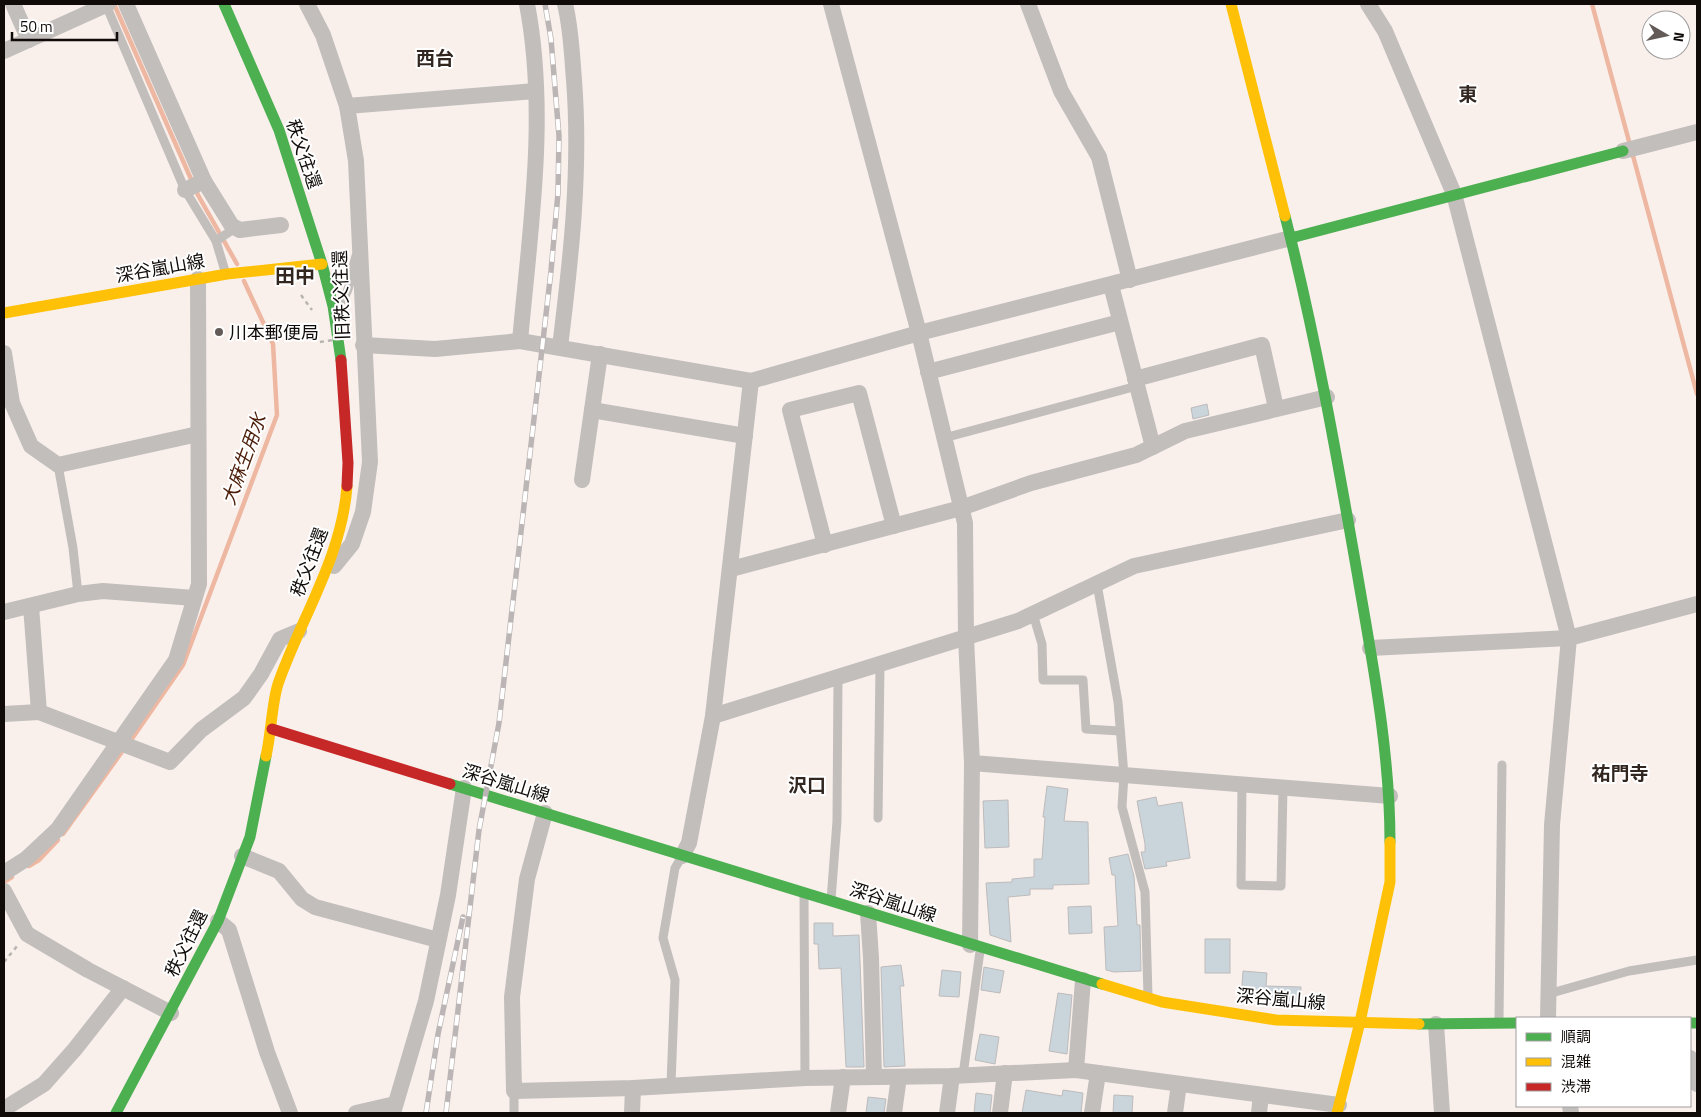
<svg xmlns="http://www.w3.org/2000/svg" width="1701" height="1117" font-family="'Titillium Web','Noto Sans JP',sans-serif">
	<style>
		.lines { fill: none; stroke-linecap: round; stroke-linejoin: round }
		.stream { stroke: #eeb7a1; stroke-width: 4.5 }
		.building { fill: #cad4db; stroke: #bdbbbb }
		.path { stroke: #b8b4b1; stroke-width: 2.5; stroke-dasharray: 4 4; stroke-linecap: butt }
		.lane { stroke: #c2bebc; stroke-width: 9 }
		.street { stroke: #c2bebc; stroke-width: 16 }
		.fast { stroke: #4caf50; stroke-width: 11 }
		.slow { stroke: #ffc107; stroke-width: 11 }
		.jam { stroke: #c62828; stroke-width: 11 }
		.rail-casing { stroke: #bbb6b5; stroke-width: 5.5 }
		.rail { stroke: #fff; stroke-width: 4; stroke-dasharray: 11; stroke-linecap: butt }
		.path-bridge { stroke: #b8b4b1; stroke-width: 2.5; stroke-dasharray: 4 4; stroke-linecap: butt }
		.poi-dot { fill: #625b58; stroke: #fff; stroke-width: 2 }
		.labels { text-anchor: middle; dominant-baseline: central; stroke-width: 4; stroke-linejoin: round; paint-order: stroke }
		.street-label { font-size: 18px; fill: #100b09; stroke: #fff }
		.poi-label { font-size: 18px; fill: #100b09; stroke: #fff; text-anchor: start }
		.neighbourhood-label { font-size: 19px; font-weight: bold; fill: #322621; stroke: #fff }
		.water-label { font-size: 19px; font-style: italic; fill: #4c1d08; stroke: #fff }
		.quarter-label { font-size: 20px; font-weight: bold; fill: #322621; stroke: #fff }
	</style>
	<rect width="100%" height="100%" fill="#f9f0ec"/>
	<g class="lines">
		<!-- stream -->
		<g class="stream">
			<polyline points="114,4 198,195 237,264"/>
			<polyline points="1592,4 1630,145"/>
			<polyline points="1632,152 1697,394"/>
			<polyline points="129,743 183,665 277,415 273,344 244,281"/>
			<polyline points="63,834 124,749"/>
			<polyline points="29,866 39,860 58,840"/>
			<polyline points="4,882 12,877"/>
		</g>
	</g>
	<!-- building -->
	<g class="building">
		<polygon points="1207,404 1209,415 1193,419 1191,408"/>
		<polygon points="1047,786 1068,789 1064,821 1088,822 1089,884 1053,885 1053,889 1030,889 1030,895 1008,897 1011,942 990,935 986,883 1012,882 1012,879 1034,877 1034,859 1042,859 1045,817 1043,817"/>
		<polygon points="1156,797 1158,806 1182,802 1190,858 1166,862 1167,866 1145,869 1141,852 1145,852 1145,844 1137,801"/>
		<polygon points="1008,800 1009,847 985,848 983,801"/>
		<polygon points="1128,854 1134,876 1137,925 1140,925 1141,971 1114,972 1106,970 1104,927 1118,926 1115,875 1112,875 1109,858"/>
		<polygon points="1091,906 1092,933 1069,934 1068,907"/>
		<polygon points="814,923 833,923 833,936 859,935 864,1067 846,1067 841,968 819,969 818,944 814,944"/>
		<rect x="1205" y="939" width="25" height="34"/>
		<polygon points="901,965 904,986 900,986 905,1066 884,1067 881,967"/>
		<polygon points="984,967 1004,971 1000,993 981,990"/>
		<polygon points="942,970 961,972 959,997 939,996"/>
		<polygon points="1243,971 1267,973 1266,986 1301,987 1300,1006 1277,1005 1241,999"/>
		<polygon points="1058,993 1072,995 1067,1054 1049,1051"/>
		<polygon points="980,1034 999,1037 995,1064 975,1060"/>
		<polygon points="1026,1090 1062,1096 1063,1090 1083,1093 1081,1113 1022,1113"/>
		<polygon points="976,1093 992,1095 990,1113 974,1113"/>
		<polygon points="1114,1095 1133,1096 1132,1113 1113,1113"/>
		<polygon points="868,1097 886,1099 884,1113 866,1113"/>
	</g>
	<g class="lines">
		<!-- path -->
		<g class="path">
			<polyline points="301,295 312,310"/>
			<polyline points="4,962 18,945"/>
		</g>
		<!-- lane -->
		<g class="lane">
			<polyline points="106,5 185,190 216,241 225,271"/>
			<polyline points="216,241 235,228"/>
			<path d="M 336,305 C 351,298 351,271 356,256"/>
			<polyline points="944,438 1137,386"/>
			<polyline points="58,465 73,548 78,594"/>
			<polyline points="1097,584 1118,702 1124,775 1122,807 1145,892 1148,996"/>
			<polyline points="1033,614 1042,644 1043,680 1083,680 1086,729 1120,731"/>
			<polyline points="1242,784 1241,885 1281,886 1283,788"/>
			<polyline points="878,818 880,665"/>
			<polyline points="804,895 805,1078"/>
			<polyline points="831,900 837,821 838,678"/>
			<polyline points="1548,994 1629,971 1697,960"/>
			<polyline points="1499,1020 1502,765"/>
			<polyline points="963,1075 980,951"/>
			<polyline points="671,1084 675,980 663,938 675,868 681,858"/>
			<polyline points="514,1091 514,1113"/>
		</g>
		<!-- street -->
		<g class="street">
			<polyline points="13,4 29,40"/>
			<polyline points="126,4 204,181 232,226 240,230 281,225"/>
			<polyline points="307,4 323,35 347,106 356,161 370,462 363,512 352,544 334,566"/>
			<polyline points="831,4 919,333 965,523 966,638 972,763 970,945"/>
			<polyline points="1028,4 1061,91 1099,157 1130,280"/>
			<polyline points="1368,4 1385,31 1454,194 1569,638 1552,825 1548,1018"/>
			<polyline points="4,51 108,4"/>
			<polyline points="347,106 535,91"/>
			<polyline points="1623,151 1697,132"/>
			<polyline points="185,190 204,181"/>
			<polyline points="1111,285 1153,447"/>
			<path d="M 520,341 C 530,229 548,115 527,4"/>
			<polyline points="363,345 435,349 520,341 751,381 919,333 1291,238"/>
			<path d="M 560,347 C 571,258 581,170 574,80 C 572,55 571,28 565,4"/>
			<polyline points="4,353 12,403 31,446 58,465 198,434"/>
			<polyline points="928,372 1120,322"/>
			<polyline points="1135,379 1262,345 1276,408"/>
			<polyline points="592,410 745,436"/>
			<polyline points="582,480 600,354"/>
			<polyline points="825,545 790,410 859,393 894,526"/>
			<polyline points="731,569 961,508 1031,483 1136,455 1185,431 1327,397"/>
			<polyline points="31,606 39,712"/>
			<polyline points="4,612 78,594 103,591 194,598"/>
			<polyline points="1370,648 1569,638 1697,604"/>
			<polyline points="4,714 39,712 170,762 201,730 244,698 261,674 280,639 299,631"/>
			<polyline points="713,716 1018,621 1134,566 1348,520"/>
			<polyline points="972,763 1390,796"/>
			<polyline points="545,813 527,879 512,997 514,1091 633,1088 805,1078 952,1076 1076,1070 1339,1105"/>
			<polyline points="242,856 279,871 302,899 315,907 438,940"/>
			<polyline points="682,856 689,843 713,716 751,381"/>
			<polyline points="4,873 26,859 58,829 176,660 199,584 198,279"/>
			<polyline points="4,891 27,934 88,970 171,1013"/>
			<polyline points="868,913 871,958 874,1077"/>
			<polyline points="218,921 229,930 267,1052 290,1113"/>
			<polyline points="1436,1024 1442,1113"/>
			<polyline points="1690,1058 1697,1084"/>
			<polyline points="1076,1070 1083,980"/>
			<polyline points="1570,1106 1571,1113"/>
			<polyline points="4,1109 44,1084 75,1049 123,988"/>
			<polyline points="356,1113 395,1104"/>
			<polyline points="393,1113 426,1001 448,895 464,788"/>
			<polyline points="632,1113 633,1088"/>
			<polyline points="838,1113 843,1077"/>
			<polyline points="894,1113 899,1077"/>
			<polyline points="947,1113 952,1076"/>
			<polyline points="1000,1113 1005,1073"/>
			<polyline points="1092,1113 1098,1073"/>
			<polyline points="1175,1113 1179,1084"/>
			<polyline points="1259,1113 1261,1095"/>
		</g>
		<!-- fast -->
		<g class="fast">
			<polyline points="224,4 279,130 322,264 333,306 341,360"/>
			<path d="M 1285,216 C 1315,333 1336,452 1357,572 C 1372,660 1390,751 1390,842"/>
			<polyline points="1291,238 1623,151"/>
			<polyline points="450,784 1102,984"/>
			<polyline points="1690,1023 1697,1023"/>
			<polyline points="1419,1024 1517,1023"/>
			<polyline points="116,1113 218,921 250,837 266,756"/>
		</g>
		<!-- slow -->
		<g class="slow">
			<polyline points="1231,4 1285,216"/>
			<polyline points="4,313 227,274 322,264"/>
			<path d="M 266,756 C 271,735 272,702 278,684 C 301,618 342,557 347,486"/>
			<polyline points="1102,984 1162,1002 1276,1020 1419,1024"/>
			<polyline points="1337,1113 1360,1022 1390,882 1390,842"/>
		</g>
		<!-- jam -->
		<g class="jam">
			<polyline points="341,360 348,463 347,486"/>
			<polyline points="272,729 450,784"/>
		</g>
		<defs>
			<g id="rail">
				<polyline points="426,1113 438,1034 463,917"/>
				<polyline points="446,1113 479,830 499,723 551,271 558,193 559,136 551,39 545,4"/>
			</g>
		</defs>
		<!-- rail casing -->
		<use href="#rail" class="rail-casing"/>
		<!-- rail -->
		<use href="#rail" class="rail"/>
		<!-- path-bridge -->
		<polyline class="path-bridge" points="320,342 352,337"/>
	</g>
	<!-- markers -->
	<circle class="poi-dot" cx="219" cy="332" r="5"/>
	<g class="labels">
		<!-- street labels -->
		<g class="street-label">
			<text transform="translate(304 154) rotate(71)">秩父往還</text>
			<text transform="translate(160 268) rotate(-10)">深谷嵐山線</text>
			<text transform="translate(341 295) rotate(-92)">旧秩父往還</text>
			<text transform="translate(309 562) rotate(-69)">秩父往還</text>
			<text transform="translate(506 783) rotate(17)">深谷嵐山線</text>
			<text transform="translate(893 902) rotate(18)">深谷嵐山線</text>
			<text transform="translate(186 943) rotate(-64)">秩父往還</text>
			<text transform="translate(1281 999) rotate(5)">深谷嵐山線</text>
		</g>
		<!-- poi labels -->
		<g class="poi-label">
			<text x="229" y="332">川本郵便局</text>
		</g>
		<!-- neighbourhood labels -->
		<g class="neighbourhood-label">
			<text x="435" y="57">西台</text>
			<text x="1468" y="93">東</text>
			<text x="1620" y="772">祐門寺</text>
			<text x="807" y="784">沢口</text>
		</g>
		<!-- water labels -->
		<g class="water-label">
			<text transform="translate(243 459) rotate(-70)">大麻生用水</text>
		</g>
		<!-- quarter labels -->
		<g class="quarter-label">
			<text x="295" y="275">田中</text>
		</g>
	</g>
	<!-- border -->
	<rect width="1701" height="1117" fill="none" stroke="#100b09" stroke-width="10"/>
	<!-- legend -->
	<rect x="1516" y="1017" width="175" height="90" fill="#ffffff" stroke="#9f9d9d"/>
	<rect x="1526" y="1033" width="25" height="8" fill="#4caf50" stroke="#9f9d9d"/>
	<text x="1561" y="1042" font-size="15" fill="#100b09">順調</text>
	<rect x="1526" y="1058" width="25" height="8" fill="#ffc107" stroke="#9f9d9d"/>
	<text x="1561" y="1067" font-size="15" fill="#100b09">混雑</text>
	<rect x="1526" y="1083" width="25" height="8" fill="#c62828" stroke="#9f9d9d"/>
	<text x="1561" y="1092" font-size="15" fill="#100b09">渋滞</text>
	<!-- north arrow -->
	<g transform="translate(1666 35) rotate(99)"><circle r="24" fill="#ffffff" stroke="#9f9d9d"/>
	<path d="M0-4L9 19L0 12L-9 19Z" fill="#625b58"/>
	<text y="-8" font-size="14" font-weight="bold" text-anchor="middle" fill="#100b09">N</text>
	</g>
	<!-- scale -->
	<path d="M12 32v8h105v-8" fill="none" stroke="#100b09" stroke-width="2.5"/>
	<text x="20" y="32" font-size="15" fill="#100b09" stroke="#ffffff" stroke-width="4" paint-order="stroke">50 m</text>
</svg>
